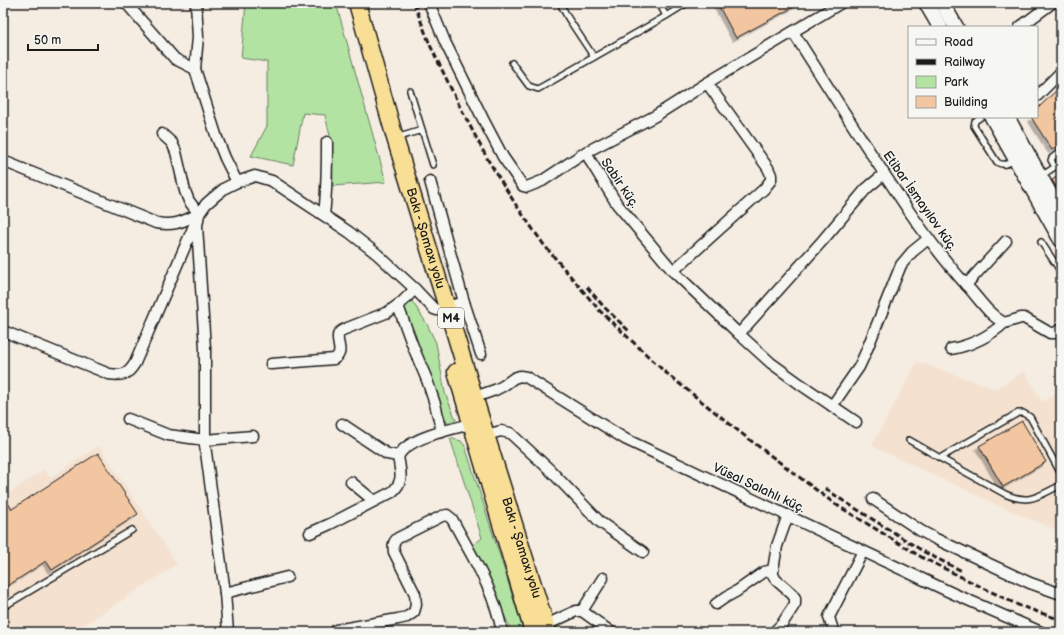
<svg xmlns="http://www.w3.org/2000/svg" width="1064" height="635" font-family="'Balsamiq Sans',sans-serif">
	<style>
		.built { fill: #f4e1cf }
		.green { fill: #b2e3a3; stroke: #678060 }
		.building { fill: #f3c6a2; stroke: #1c1c1c; filter: url(#shadow) }
		.lines { fill: none; stroke-linecap: round; stroke-linejoin: round }
		.service-casing { stroke: #1c1c1c; stroke-width: 8 }
		.minor-casing { stroke: #1c1c1c; stroke-width: 13 }
		.secondary-casing { stroke: #1c1c1c; stroke-width: 17 }
		.trunk-casing { stroke: #1c1c1c; stroke-width: 19 }
		.service { stroke: #f6f6f2; stroke-width: 5 }
		.minor { stroke: #f6f6f2; stroke-width: 10 }
		.secondary { stroke: #f6f6f2; stroke-width: 14 }
		.trunk { stroke: #f9df96; stroke-width: 16 }
		.rail { stroke: #1c1c1c; stroke-width: 3; stroke-dasharray: 6 3; stroke-linecap: butt }
		.labels { text-anchor: middle; dominant-baseline: central; stroke-width: 3; stroke-linejoin: round; paint-order: stroke }
		.shield { fill: #f6f6f2; stroke: #5d5d5c; stroke-width: 1 }
		.shield-label { font-size: 12px; font-weight: bold; fill: #1c1c1c }
		.street-label { font-size: 13px; fill: #1c1c1c; stroke: #f6f6f2 }
	</style>
	<defs>
		<filter id="shadow"><feDropShadow dx="-3.5" dy="3.5" stdDeviation="0" flood-color="#0004"/></filter>
	</defs>
	<rect width="100%" height="100%" fill="#f5ece2"/>
	<filter id="ink" filterUnits="userSpaceOnUse"><feTurbulence type="fractalNoise" baseFrequency=".025" numOctaves="2"/><feDisplacementMap in="SourceGraphic" scale="8" xChannelSelector="R" yChannelSelector="G"/><feConvolveMatrix kernelMatrix="1 2 1 2 8 2 1 2 1" color-interpolation-filters="sRGB"/></filter>
	<g filter="url(#ink)">
		<!-- built -->
		<g class="built">
			<polygon points="917,362 997,389 1024,371 1042,402 1061,390 1061,532 1009,510 872,446"/>
			<polygon points="99,446 177,564 73,632 3,632 3,497 44,470 50,478"/>
		</g>
		<!-- green -->
		<g class="green">
			<polygon points="246,3 336,3 386,182 333,186 332,144 325,115 303,113 293,165 251,156 267,126 267,62 241,58"/>
			<polygon points="412,301 427,324 436,343 445,393 456,420 447,423 402,310"/>
			<polygon points="450,438 461,441 465,446 524,632 512,632 472,546 482,538"/>
		</g>
		<!-- building -->
		<g class="building">
			<polygon points="717,3 801,3 736,38"/>
			<polygon points="1061,86 1061,144 1052,150 1031,117 1037,117 1037,109"/>
			<polygon points="1061,174 1061,195 1052,180"/>
			<polygon points="1022,421 1046,462 1003,487 979,446"/>
			<polygon points="98,453 138,514 52,570 46,561 3,589 3,496 12,509"/>
		</g>
		<g class="lines">
			<defs>
				<g id="service">
					<polyline points="560,3 568,18 594,57"/>
					<polyline points="659,3 666,16"/>
					<polyline points="512,63 529,86 538,89 666,16 687,3"/>
					<polyline points="410,91 433,165"/>
					<path d="M 981,117 L 975,121 L 974,126 L 997,162 C 1003,167 1009,163 1015,160"/>
					<polyline points="396,138 422,130"/>
					<polyline points="1055,167 1051,160 1052,158 1061,151"/>
					<polyline points="1041,176 1061,163"/>
					<polyline points="1041,242 1061,272"/>
					<path d="M 909,440 L 940,458 L 1005,494 C 1030,505 1038,496 1061,485"/>
					<polyline points="940,458 1018,413 1023,413 1030,417 1061,474"/>
					<polyline points="3,607 132,530"/>
				</g>
				<g id="minor">
					<polyline points="126,3 175,59 195,69"/>
					<polyline points="196,3 198,37 195,69 217,138 225,158 237,182"/>
					<polyline points="429,3 445,42 483,119 503,157 523,186 527,187 542,181 586,152"/>
					<polyline points="841,3 707,83 655,116 586,152 591,162 617,204 673,271 739,334 771,363 800,384 856,422"/>
					<polyline points="1020,27 1052,3"/>
					<path d="M 793,32 C 819,73 845,114 872,155 C 901,200 931,246 968,287 C 979,299 989,315 1004,323 L 1021,318 L 1024,318 L 1050,333 L 1055,333 L 1061,329"/>
					<polyline points="1037,96 1061,72"/>
					<polyline points="162,134 172,143 176,152 185,191 189,201 199,214 197,226 205,348 205,445 225,593 228,632"/>
					<path d="M 3,161 L 156,223 C 176,226 181,222 199,214"/>
					<polyline points="430,181 464,302 481,354"/>
					<path d="M 324,215 C 327,190 327,167 327,142"/>
					<polyline points="673,271 764,189 771,180 771,175 768,168 707,83"/>
					<polyline points="966,285 1006,241"/>
					<polyline points="398,306 414,349 427,380 435,404 442,432"/>
					<path d="M 3,331 L 109,374 C 123,376 128,375 135,363 L 199,214 L 206,204 L 214,197 L 225,188 L 237,182 L 255,176 L 272,181 L 349,232 L 377,254 L 415,289 L 434,309 L 437,310 L 464,302"/>
					<polyline points="739,334 823,240 866,189 884,174"/>
					<path d="M 951,349 C 970,346 990,336 1004,323"/>
					<path d="M 271,364 L 334,359 C 346,352 334,341 339,333 C 340,332 344,329 345,329 L 388,312 L 402,302 L 415,289"/>
					<polyline points="475,397 495,390 503,386 514,378 520,376 526,377 625,439 952,593 1041,632"/>
					<polyline points="832,406 859,367 865,354 901,265 912,252 928,239"/>
					<polyline points="128,419 168,435 205,440 253,436"/>
					<path d="M 342,424 L 387,454 L 398,456 C 400,454 401,451 404,449 C 418,436 452,429 471,424"/>
					<polyline points="486,435 501,431 510,433 549,469 600,522 643,552"/>
					<polyline points="351,482 374,501"/>
					<polyline points="873,499 921,531 936,539 1030,583 1061,594"/>
					<path d="M 310,533 L 330,524 L 392,492 C 405,481 400,471 398,456"/>
					<polyline points="225,593 287,577"/>
					<polyline points="716,604 726,597 737,591 764,572 773,570"/>
					<polyline points="582,611 603,578"/>
					<polyline points="546,625 576,611 582,611 611,632"/>
					<path d="M 336,630 L 398,619 L 407,617 L 414,612 L 416,605 L 415,594 L 394,552 C 393,545 393,542 398,538 L 442,516 L 447,515 L 452,519 C 471,555 495,591 502,632"/>
					<polyline points="774,632 782,624 795,604 795,598 792,594 776,580 773,575 773,570 777,546 788,515"/>
					<polyline points="834,632 831,624 829,617 863,551"/>
				</g>
				<g id="secondary">
					<polyline points="926,3 940,27"/>
					<polyline points="942,3 956,27"/>
					<polyline points="992,117 1061,240"/>
					<polyline points="1007,117 1061,214"/>
				</g>
				<g id="trunk">
					<path id="s1" d="M 357,3 L 395,138 L 486,435 L 548,632"/>
					<polyline points="456,372 533,632"/>
				</g>
			</defs>
			<!-- service casing -->
			<use href="#service" class="service-casing"/>
			<!-- minor casing -->
			<use href="#minor" class="minor-casing"/>
			<!-- secondary casing -->
			<use href="#secondary" class="secondary-casing"/>
			<!-- trunk casing -->
			<use href="#trunk" class="trunk-casing"/>
			<!-- service -->
			<use href="#service" class="service"/>
			<!-- minor -->
			<use href="#minor" class="minor"/>
			<!-- secondary -->
			<use href="#secondary" class="secondary"/>
			<!-- trunk -->
			<use href="#trunk" class="trunk"/>
			<!-- rail -->
			<g class="rail">
				<polyline points="414,3 430,45 458,103 488,160 516,205 544,245 600,311 665,372 746,437 835,504 923,558 1018,605 1061,620"/>
				<polyline points="587,287 604,307 630,332"/>
				<polyline points="825,488 839,498 926,553 962,571"/>
			</g>
		</g>
	</g>
	<g class="labels">
		<!-- shield labels -->
		<rect class="shield" x="438" y="308" width="26" height="20" rx="3"/>
		<g class="shield-label">
			<text x="451" y="318">M4</text>
		</g>
		<!-- street labels -->
		<g class="street-label">
			<text transform="translate(620 183) rotate(56)">Sabir küç.</text>
			<text transform="translate(920 201) rotate(55)">Etibar İsmayılov küç.</text>
			<text stroke="none"><textPath href="#s1" startOffset="245">Bakı - Şamaxı yolu</textPath></text>
			<text transform="translate(759 488) rotate(25)">Vüsal Salahlı küç.</text>
			<text stroke="none"><textPath href="#s1" startOffset="569">Bakı - Şamaxı yolu</textPath></text>
		</g>
	</g>
	<!-- margin -->
	<rect width="1064" height="635" fill="none" stroke="#f6f6f2" stroke-width="16"/>
	<rect x="8" y="8" width="1048" height="619" fill="none" stroke="#1c1c1c" stroke-width="1.5" filter="url(#ink)"/>
	<!-- legend -->
	<rect x="908" y="26" width="130" height="92" fill="#f6f6f2" stroke="#9f9f9c"/>
	<rect x="916" y="39" width="20" height="6" fill="#f6f6f2" stroke="#9f9f9c"/>
	<text x="944" y="46" font-size="12" fill="#1c1c1c">Road</text>
	<rect x="916" y="59" width="20" height="6" fill="#1c1c1c" stroke="#9f9f9c"/>
	<text x="944" y="66" font-size="12" fill="#1c1c1c">Railway</text>
	<rect x="916" y="76" width="20" height="12" fill="#b2e3a3" stroke="#9f9f9c"/>
	<text x="944" y="86" font-size="12" fill="#1c1c1c">Park</text>
	<rect x="916" y="96" width="20" height="12" fill="#f3c6a2" stroke="#9f9f9c"/>
	<text x="944" y="106" font-size="12" fill="#1c1c1c">Building</text>
	<!-- scale -->
	<path d="M28 44v6h70v-6" fill="none" stroke="#1c1c1c" stroke-width="2"/>
	<text x="34" y="44" font-size="12" fill="#1c1c1c" stroke="#f6f6f2" stroke-width="3" paint-order="stroke">50 m</text>
</svg>
